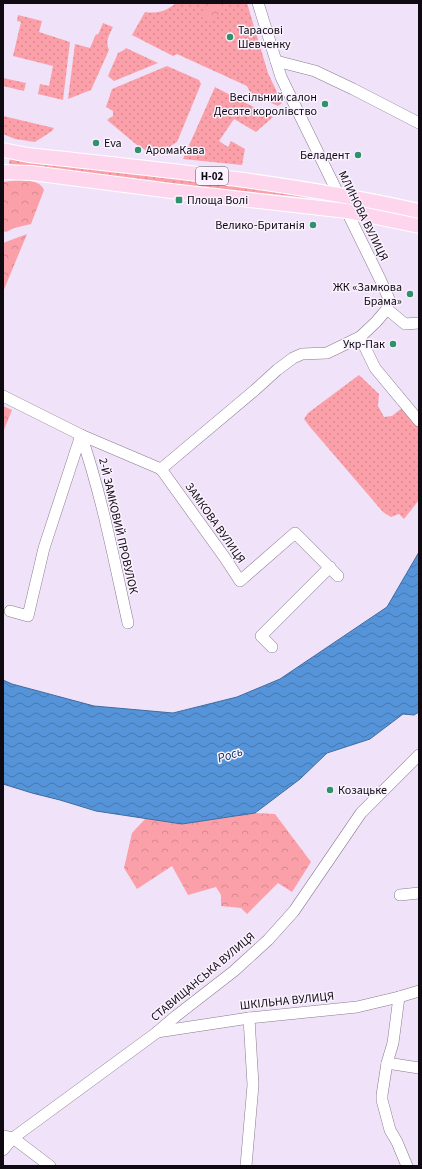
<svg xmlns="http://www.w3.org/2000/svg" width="422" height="1169" font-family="'Source Sans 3',sans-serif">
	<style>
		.grass { fill: url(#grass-dots) }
		.forest { fill: url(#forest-crowns) }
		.water { fill: url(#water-waves); stroke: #416b9e }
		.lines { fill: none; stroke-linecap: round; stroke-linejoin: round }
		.minor-casing { stroke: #887b8f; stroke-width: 12 }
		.major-casing { stroke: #fff; stroke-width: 16 }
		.minor { stroke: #fff; stroke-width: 11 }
		.major { stroke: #fdd6ed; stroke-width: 14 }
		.poi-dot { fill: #30916a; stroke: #faf2ff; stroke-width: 1.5 }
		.labels { text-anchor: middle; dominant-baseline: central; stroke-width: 3; stroke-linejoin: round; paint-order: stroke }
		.shield { fill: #faf2ff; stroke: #565058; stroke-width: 1 }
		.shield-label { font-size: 11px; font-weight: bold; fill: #0f0a11 }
		.poi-label { font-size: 12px; fill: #0f0a11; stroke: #faf2ff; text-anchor: start }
		.street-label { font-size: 12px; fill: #0f0a11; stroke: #faf2ff }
		.water-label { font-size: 13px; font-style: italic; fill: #073462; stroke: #faf2ff }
	</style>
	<defs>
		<pattern id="grass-dots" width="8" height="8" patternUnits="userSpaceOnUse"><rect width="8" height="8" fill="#fba0a9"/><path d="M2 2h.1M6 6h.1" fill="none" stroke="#d68890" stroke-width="1.8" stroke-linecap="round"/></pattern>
		<pattern id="forest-crowns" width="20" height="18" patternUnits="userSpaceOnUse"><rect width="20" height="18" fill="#fba0a9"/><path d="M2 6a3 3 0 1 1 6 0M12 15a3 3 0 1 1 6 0" fill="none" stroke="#d68890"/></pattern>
		<pattern id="water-waves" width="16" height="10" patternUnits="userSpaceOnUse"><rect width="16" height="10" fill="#5694da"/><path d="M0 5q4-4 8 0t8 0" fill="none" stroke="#4677af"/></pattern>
	</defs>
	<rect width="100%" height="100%" fill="#f0e2f8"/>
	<!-- grass -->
	<g class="grass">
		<path d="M 176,3 L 247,3 L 268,73 L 282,103 L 278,106 L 251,94 L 247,86 L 177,54 L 173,56 L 132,35 L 145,12 C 157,14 167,11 176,3 Z"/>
		<polygon points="18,15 42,21 39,32 70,42 63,100 38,94 40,84 49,86 53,66 13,56 21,22 17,21"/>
		<path d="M 103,23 L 113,27 C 109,35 105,41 109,50 L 91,90 L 68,99 L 75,44 L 90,48 L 96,34 L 98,35 Z"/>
		<polygon points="126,48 158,63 114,81 108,76 118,53 124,50"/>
		<polygon points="167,66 199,80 201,84 177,142 155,156 137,145 107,120 113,116 113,111 106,107 112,89"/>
		<polygon points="3,78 26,83 24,91 3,86"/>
		<polygon points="215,87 273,117 256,132 234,119 219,141 228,147 231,141 245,149 242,165 183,159"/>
		<polygon points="3,116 54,128 52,131 35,142 15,139 3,134"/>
		<polygon points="10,158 310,195 310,198 146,181 9,164"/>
		<polygon points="359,375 379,394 378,406 384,417 392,416 402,408 419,427 419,500 404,519 399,514 391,517 383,512 310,427 304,419 308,413"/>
	</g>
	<!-- forest -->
	<g class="forest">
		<path d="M 205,3 L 225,3 L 224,6 L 218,11 C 220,20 211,22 204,20 L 202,17 L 203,10 L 206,7 Z"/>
		<path d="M 19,180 C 27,181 40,180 44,190 L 31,224 L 14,228 L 6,232 L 3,231 L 3,182 Z"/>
		<polygon points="27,234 3,292 3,243"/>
		<polygon points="3,406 12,410 3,432"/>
		<polygon points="255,813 275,814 311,862 292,892 278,883 247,914 241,908 221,906 221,895 216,887 188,895 172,866 137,889 124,868 132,833 146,818 182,824"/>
	</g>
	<!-- water -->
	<polygon class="water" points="419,552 419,712 414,715 403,714 370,739 327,753 300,779 255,813 182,824 96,811 60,800 32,793 3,784 3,680 12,684 94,706 173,713 237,697 280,679 387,607"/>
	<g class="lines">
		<defs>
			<g id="minor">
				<polyline points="276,61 315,71 353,89 419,123"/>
				<polyline points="387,309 405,324 419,323"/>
				<polyline points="360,337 375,368 419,421"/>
				<polyline points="3,396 81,435 161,469 255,390 277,370 293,358 302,354 327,353 360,337 376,322 387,309 389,299 380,279 281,77 258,3"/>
				<path d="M 81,435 C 102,496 114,560 128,623"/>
				<polyline points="161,469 225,558 240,581 295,533 338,576"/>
				<polyline points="10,611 28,616 44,548 81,435"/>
				<polyline points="272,647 261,636 330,567"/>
				<polyline points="400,895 419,893"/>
				<polyline points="399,997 393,1043 387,1063 382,1095 382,1100 390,1130 397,1142 407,1166"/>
				<polyline points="157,1032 249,1018 357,1007 399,997 419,991"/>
				<polyline points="387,1063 419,1068"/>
				<polyline points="3,1136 13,1138 50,1166"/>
				<polyline points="3,1150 13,1138 156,1033 176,1016 234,971 268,940 294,911 361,813 419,755"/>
				<polyline points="246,1166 253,1085 249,1018"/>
			</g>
			<g id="major">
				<path d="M 3,150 L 28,155 C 159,169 290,182 419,211"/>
				<polyline points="3,172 32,173 171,191 347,211 419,226"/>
			</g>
		</defs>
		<!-- minor casing -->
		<use href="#minor" class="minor-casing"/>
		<!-- major casing -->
		<use href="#major" class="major-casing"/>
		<!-- minor -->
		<use href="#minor" class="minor"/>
		<!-- major -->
		<use href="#major" class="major"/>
	</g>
	<!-- markers -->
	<g class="poi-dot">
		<circle cx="230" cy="37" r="4"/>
		<circle cx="325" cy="104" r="4"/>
		<circle cx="96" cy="143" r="4"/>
		<circle cx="138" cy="150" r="4"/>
		<circle cx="358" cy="155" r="4"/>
		<rect x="175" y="196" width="8" height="8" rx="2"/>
		<circle cx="313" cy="225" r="4"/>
		<circle cx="410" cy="294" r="4"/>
		<circle cx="393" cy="344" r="4"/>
		<circle cx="330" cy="790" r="4"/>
	</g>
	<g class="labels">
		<!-- shield labels -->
		<rect class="shield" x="196" y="167" width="32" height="18" rx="3"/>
		<g class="shield-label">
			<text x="212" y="176">Н-02</text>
		</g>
		<!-- poi labels -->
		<g class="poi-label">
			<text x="238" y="30">Тарасові<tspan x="238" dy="14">Шевченку</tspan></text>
			<text x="317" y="97" text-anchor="end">Весільний салон<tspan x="317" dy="14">Десяте королівство</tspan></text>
			<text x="104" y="143">Eva</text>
			<text x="146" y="150">АромаКава</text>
			<text x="350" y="155" text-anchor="end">Беладент</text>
			<text x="187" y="200">Площа Волі</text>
			<text x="305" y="225" text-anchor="end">Велико-Британія</text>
			<text x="402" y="287" text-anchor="end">ЖК «Замкова<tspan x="402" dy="14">Брама»</tspan></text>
			<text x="385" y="344" text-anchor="end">Укр-Пак</text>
			<text x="338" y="790">Козацьке</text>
		</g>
		<!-- street labels -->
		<g class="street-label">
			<text transform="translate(363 216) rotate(64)">МЛИНОВА ВУЛИЦЯ</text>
			<text transform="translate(215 523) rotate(55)">ЗАМКОВА ВУЛИЦЯ</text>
			<text transform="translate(118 526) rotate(77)">2-Й ЗАМКОВИЙ ПРОВУЛОК</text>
			<text transform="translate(203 977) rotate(-40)">СТАВИЩАНСЬКА ВУЛИЦЯ</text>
			<text transform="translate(287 1001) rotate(-6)">ШКІЛЬНА ВУЛИЦЯ</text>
		</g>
		<!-- water labels -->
		<g class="water-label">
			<text transform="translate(230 755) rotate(-18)">Рось</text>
		</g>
	</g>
	<!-- border -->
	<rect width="422" height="1169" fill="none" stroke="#0f0a11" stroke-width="8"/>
</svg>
